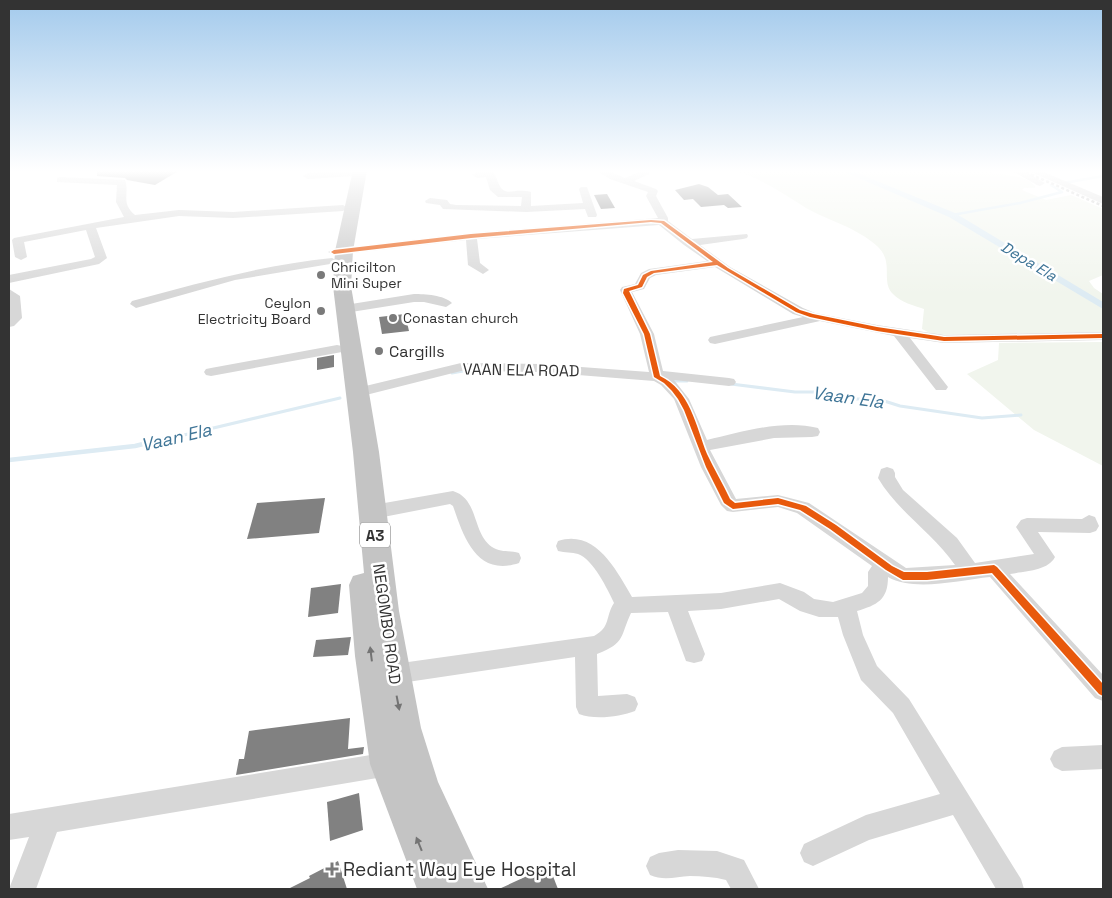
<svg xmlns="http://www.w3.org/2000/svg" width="1112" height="898" font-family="'Space Grotesk',sans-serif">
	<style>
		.green { fill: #f1f5ed }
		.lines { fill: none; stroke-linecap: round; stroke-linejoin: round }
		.stream-far2 { stroke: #ddebf3; stroke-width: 2.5 }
		.stream-far1 { stroke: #ddebf3; stroke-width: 3 }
		.stream { stroke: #ddebf3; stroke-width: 4.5 }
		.canal { fill: #ddebf3; fill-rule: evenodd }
		.building { fill: #818181 }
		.minor { fill: #d7d7d7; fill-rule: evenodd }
		.highway { fill: #c4c4c4; fill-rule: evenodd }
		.rail { stroke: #bebebe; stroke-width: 2.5; stroke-dasharray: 3 2.5; stroke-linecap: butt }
		.cycleway-casing { stroke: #fff; stroke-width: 3 }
		.cycleway { fill: #e8590c; fill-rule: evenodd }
		.oneway { fill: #747474 }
		.poi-dot { fill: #7a7a7a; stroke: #fff; stroke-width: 2 }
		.labels { text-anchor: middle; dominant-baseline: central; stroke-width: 5; stroke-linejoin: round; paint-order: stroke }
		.far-poi-label { font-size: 14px; fill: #333; stroke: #fff; text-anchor: start }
		.far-water-label { font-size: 15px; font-style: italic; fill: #3f7597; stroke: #fff }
		.shield { fill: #fff; stroke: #707070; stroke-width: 1 }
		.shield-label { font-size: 15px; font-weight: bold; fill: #333 }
		.poi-label { font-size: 16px; fill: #333; stroke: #fff; text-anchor: start }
		.street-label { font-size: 16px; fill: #333; stroke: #fff }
		.water-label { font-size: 18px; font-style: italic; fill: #3f7597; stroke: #fff }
		.near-poi-label { font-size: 19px; fill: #333; stroke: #fff; text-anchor: start }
	</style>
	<rect width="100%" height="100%" fill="#fff"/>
	<!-- green -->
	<g class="green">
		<path d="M 731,170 L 983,170 C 1001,177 1021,172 1035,186 L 1035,188 L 1024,188 L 1022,190 L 1046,200 L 1071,195 L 1101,208 L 1103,209 L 1103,275 L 1089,281 L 1094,288 L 1103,294 L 1103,332 L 934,335 L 922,329 L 924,309 C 915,306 900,302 893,294 C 880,281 895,262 877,246 C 856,227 829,221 806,208 C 781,192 760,177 731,170 Z"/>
		<polygon points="1103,342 1103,466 1034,430 967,374 998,360 999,343"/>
	</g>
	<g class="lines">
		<!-- stream-far2 -->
		<g class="stream-far2">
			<polyline points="1064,183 1103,176"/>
			<polyline points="952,215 1020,203 1062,192 1051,185"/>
		</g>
		<!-- stream-far1 -->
		<g class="stream-far1">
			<polyline points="452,373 468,370"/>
			<polyline points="675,381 687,381"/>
			<polyline points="731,384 795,392 826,392 846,399 878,399 900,406 982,418 1021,415"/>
			<polyline points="167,439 340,398"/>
		</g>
		<!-- stream -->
		<polyline class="stream" points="9,460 135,446 172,437"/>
		<!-- canal -->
		<polygon class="canal" points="840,170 850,170 955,213 1103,302 1103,309 949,217"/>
	</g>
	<!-- building -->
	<g class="building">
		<polygon points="97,170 180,170 155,185 127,180 125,178 97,176"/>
		<polygon points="699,184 708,187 718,195 728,194 742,207 728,208 724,205 701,207 693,199 684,200 675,190"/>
		<polygon points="607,194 615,208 601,209 594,195"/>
		<polygon points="405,314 409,331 382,334 379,317"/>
		<polygon points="334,355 334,367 317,370 317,358"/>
		<polygon points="325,498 319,533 247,539 257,503"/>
		<polygon points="341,584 338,613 308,617 311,588"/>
		<polygon points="351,637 348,655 313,657 316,640"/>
		<polygon points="350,718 348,749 364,747 363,754 236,775 239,759 244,759 249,731"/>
		<polygon points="359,793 363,830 330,841 327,802"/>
		<polygon points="338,861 347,889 288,889 310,878 309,876"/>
		<polygon points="549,866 558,889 499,889"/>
	</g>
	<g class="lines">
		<!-- minor -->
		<g class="minor">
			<path d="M 596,170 L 606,170 L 625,178 L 639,172 L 638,170 L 649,170 L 649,174 L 634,181 L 656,189 L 658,191 L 656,196 L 668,218 L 668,221 L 692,239 L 747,234 L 748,236 L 747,238 L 743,239 L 700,245 L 730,267 L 803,308 L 815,313 L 877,325 L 944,335 L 1103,332 L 1103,340 L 944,343 L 910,338 L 948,387 L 946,390 L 936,390 L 894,336 L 820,321 L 715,344 L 710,343 L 708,340 L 710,337 L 803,317 L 793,314 L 715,267 L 656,275 L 650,278 L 644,289 L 632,292 L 654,334 L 663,371 L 729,378 L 734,379 L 736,382 L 734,385 L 729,386 L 674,380 L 689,399 L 707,440 C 741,432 783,419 818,428 L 820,432 L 818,436 L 812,437 L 774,438 L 710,450 L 736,499 L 778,495 L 809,503 L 906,568 L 955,565 C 933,533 898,512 878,478 L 881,469 L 887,467 L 893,469 L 895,473 L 895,477 L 903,490 L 957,538 L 975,563 L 1034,554 L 1016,527 L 1021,520 L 1027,518 L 1082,519 L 1089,515 L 1095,517 L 1099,526 L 1096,531 L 1090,533 L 1038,532 L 1055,557 C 1048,571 1025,571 1010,574 L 1103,675 L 1103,701 L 1095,698 L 990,577 C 960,580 914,592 888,577 C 888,600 877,605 857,611 L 863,635 L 877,666 L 909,699 L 1021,879 L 1024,889 L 996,889 L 953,815 L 869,840 L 813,866 L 804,862 L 800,853 L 804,844 L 866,815 L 940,794 L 893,713 L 861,680 L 843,635 L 838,617 L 819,617 L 800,611 L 779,599 L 721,609 L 688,611 L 705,654 L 702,661 L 694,663 L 686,661 L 668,612 L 631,613 C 620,636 626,643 597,654 L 598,696 L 627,694 L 635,697 L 638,704 L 635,711 C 620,717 594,720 579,714 L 576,707 L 575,657 L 394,684 L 386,681 L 383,674 L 386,667 L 394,664 L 594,636 C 611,627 605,617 614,603 C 608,590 593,559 578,554 C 572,552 565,553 558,551 L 556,546 L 558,541 C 596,529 616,570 632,597 L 721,593 L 780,583 L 804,592 L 814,599 L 833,602 L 862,593 L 868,586 L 868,572 L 872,566 L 797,513 L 778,507 L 733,512 L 727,511 L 721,505 L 701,467 L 674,399 L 661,385 L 654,381 L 540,372 L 461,371 L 358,397 L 353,395 L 351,392 L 353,389 L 461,363 L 540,364 L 649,372 L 640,334 L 620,290 L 622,287 L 635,284 L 641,273 L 649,269 L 707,261 L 684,245 L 659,225 L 477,239 L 480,263 L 489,270 L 483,274 L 468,265 L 466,240 L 334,255 L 328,252 L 334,249 L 471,233 L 658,218 L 646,196 L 648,192 L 610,179 Z"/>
			<polygon points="1011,170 1022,170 1045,183 1040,186 1037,185"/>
			<polygon points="1027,170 1039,170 1103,197 1103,204"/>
			<polygon points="350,171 353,172 353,176 308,179 303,176 308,173"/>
			<path d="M 490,171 L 495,174 C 504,202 508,187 531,192 L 531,206 L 583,203 L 579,189 L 581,187 L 587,187 L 597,215 L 596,217 L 588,217 L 585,209 L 526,212 L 443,209 L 440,205 L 426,203 L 425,201 L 430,198 L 447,200 L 450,204 L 456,205 L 521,206 L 522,197 L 498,197 L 490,190 L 486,177 L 477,178 L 472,175 L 477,172 Z"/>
			<path d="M 60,177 L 125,180 C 130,194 120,202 135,215 L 179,210 L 233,212 L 343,205 L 348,208 L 343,211 L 233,218 L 179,216 L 96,228 L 107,258 L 99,264 L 9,283 L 9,275 L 91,259 L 95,257 L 86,230 L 24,242 L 27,257 L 21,260 L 15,257 L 12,240 L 14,238 L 124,217 L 116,202 L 117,185 L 57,182 L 57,178 Z"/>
			<path d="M 332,258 L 338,261 L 336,263 L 235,280 L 136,308 L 130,304 L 132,301 C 198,283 263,265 332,258 Z"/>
			<polygon points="9,289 20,296 22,318 14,326 9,327"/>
			<path d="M 414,294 C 425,294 444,295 452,303 L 446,307 L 424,302 L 414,302 L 345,313 L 339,309 L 345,305 Z"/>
			<polygon points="337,345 342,346 344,349 342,352 211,376 206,375 204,372 206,369 211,368"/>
			<path d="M 453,491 C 479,499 472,533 492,547 C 501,553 510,550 519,553 L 521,558 L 519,563 C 477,577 464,538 453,506 L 450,504 L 373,519 L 367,517 L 364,512 L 367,507 L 373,505 Z"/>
			<polygon points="1103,745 1103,769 1062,771 1054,767 1050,759 1054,751 1062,747"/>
			<polygon points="389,752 398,756 401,764 398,772 389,776 57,832 36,889 9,889 29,837 9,840 9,814"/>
			<path d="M 678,850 L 717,851 L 744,860 L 759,889 L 731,889 L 726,880 C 714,877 702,876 690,876 C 676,877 663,881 650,875 L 646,866 L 650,857 L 659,853 Z"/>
		</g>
		<!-- highway -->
		<polygon class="highway" points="353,170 367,170 353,251 351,286 379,452 399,611 421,728 438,782 488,889 417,889 370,764 355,656 349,585 353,576 364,573 353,452 333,286 335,251"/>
		<!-- rail -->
		<polyline class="rail" points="1021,170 1103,206"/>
		<defs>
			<path id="cycleway" d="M 651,220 L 664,221 L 728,268 L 800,310 L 813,314 L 877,327 L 944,337 L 1103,334 L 1103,338 L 944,341 L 877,331 L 810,317 L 796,312 L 717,265 L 654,273 L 647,277 L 642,287 L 629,291 L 650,334 L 660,376 C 690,390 696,426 707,454 C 714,469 723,484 730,499 L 735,503 L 778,498 L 806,506 L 836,525 L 892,566 L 904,572 L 927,572 L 994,565 L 997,567 L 1103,684 L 1103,696 L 1099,694 L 992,573 L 927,580 L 903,580 L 886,570 L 830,529 L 800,510 L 778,504 L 733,509 L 724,503 L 706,467 L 684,410 L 678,399 L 672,391 L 664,383 L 654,377 L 644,334 L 623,293 L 624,289 L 638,285 L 643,275 L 651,271 L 713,262 L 661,223 L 651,222 L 471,238 L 334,254 L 331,252 L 334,250 L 471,234 Z"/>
		</defs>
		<!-- cycleway casing -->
		<use href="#cycleway" class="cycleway-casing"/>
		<!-- cycleway -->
		<use href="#cycleway" class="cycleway"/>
	</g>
	<!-- one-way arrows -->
	<defs><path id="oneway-solid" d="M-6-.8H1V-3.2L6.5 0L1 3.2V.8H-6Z" transform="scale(1.25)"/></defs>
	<g class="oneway">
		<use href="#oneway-solid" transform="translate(371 654) rotate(-97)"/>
		<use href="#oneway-solid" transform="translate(398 703) rotate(79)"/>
		<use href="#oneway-solid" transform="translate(419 844) rotate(-112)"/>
	</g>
	<!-- sky -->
	<linearGradient id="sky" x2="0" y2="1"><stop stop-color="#a3caec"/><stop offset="0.58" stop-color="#fff"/><stop offset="1" stop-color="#fff" stop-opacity="0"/></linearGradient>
	<rect width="1112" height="295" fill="url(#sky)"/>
	<!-- markers -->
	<g class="poi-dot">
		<circle cx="321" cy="275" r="5"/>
		<circle cx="321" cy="311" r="5"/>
		<circle cx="393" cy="318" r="5"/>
		<circle cx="379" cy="351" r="5"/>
		<path d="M329.5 861.5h5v5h5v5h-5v5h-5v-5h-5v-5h5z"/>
	</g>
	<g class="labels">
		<!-- far-poi labels -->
		<g class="far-poi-label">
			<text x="331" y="267">Chricilton<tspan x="331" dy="16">Mini Super</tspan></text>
			<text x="311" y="303" text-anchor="end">Ceylon<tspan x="311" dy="16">Electricity Board</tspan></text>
			<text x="403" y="318">Conastan church</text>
		</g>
		<!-- far-water labels -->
		<g class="far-water-label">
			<text transform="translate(1029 261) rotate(31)">Depa Ela</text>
		</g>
		<!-- shield labels -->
		<rect class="shield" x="360" y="522.5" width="30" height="25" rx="4"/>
		<g class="shield-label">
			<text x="375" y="535">A3</text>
		</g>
		<!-- poi labels -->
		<g class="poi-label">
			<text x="389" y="351">Cargills</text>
		</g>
		<!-- street labels -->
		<g class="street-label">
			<text transform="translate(521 370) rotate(1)">VAAN ELA ROAD</text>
			<text transform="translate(387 624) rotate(82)">NEGOMBO ROAD</text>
		</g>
		<!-- water labels -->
		<g class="water-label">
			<text transform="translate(848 397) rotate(8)">Vaan Ela</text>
			<text transform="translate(176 437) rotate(-13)">Vaan Ela</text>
		</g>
		<!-- near-poi labels -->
		<g class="near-poi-label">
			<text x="343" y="869">Rediant Way Eye Hospital</text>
		</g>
	</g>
	<!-- border -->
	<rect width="1112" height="898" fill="none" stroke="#333333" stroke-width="20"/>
</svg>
